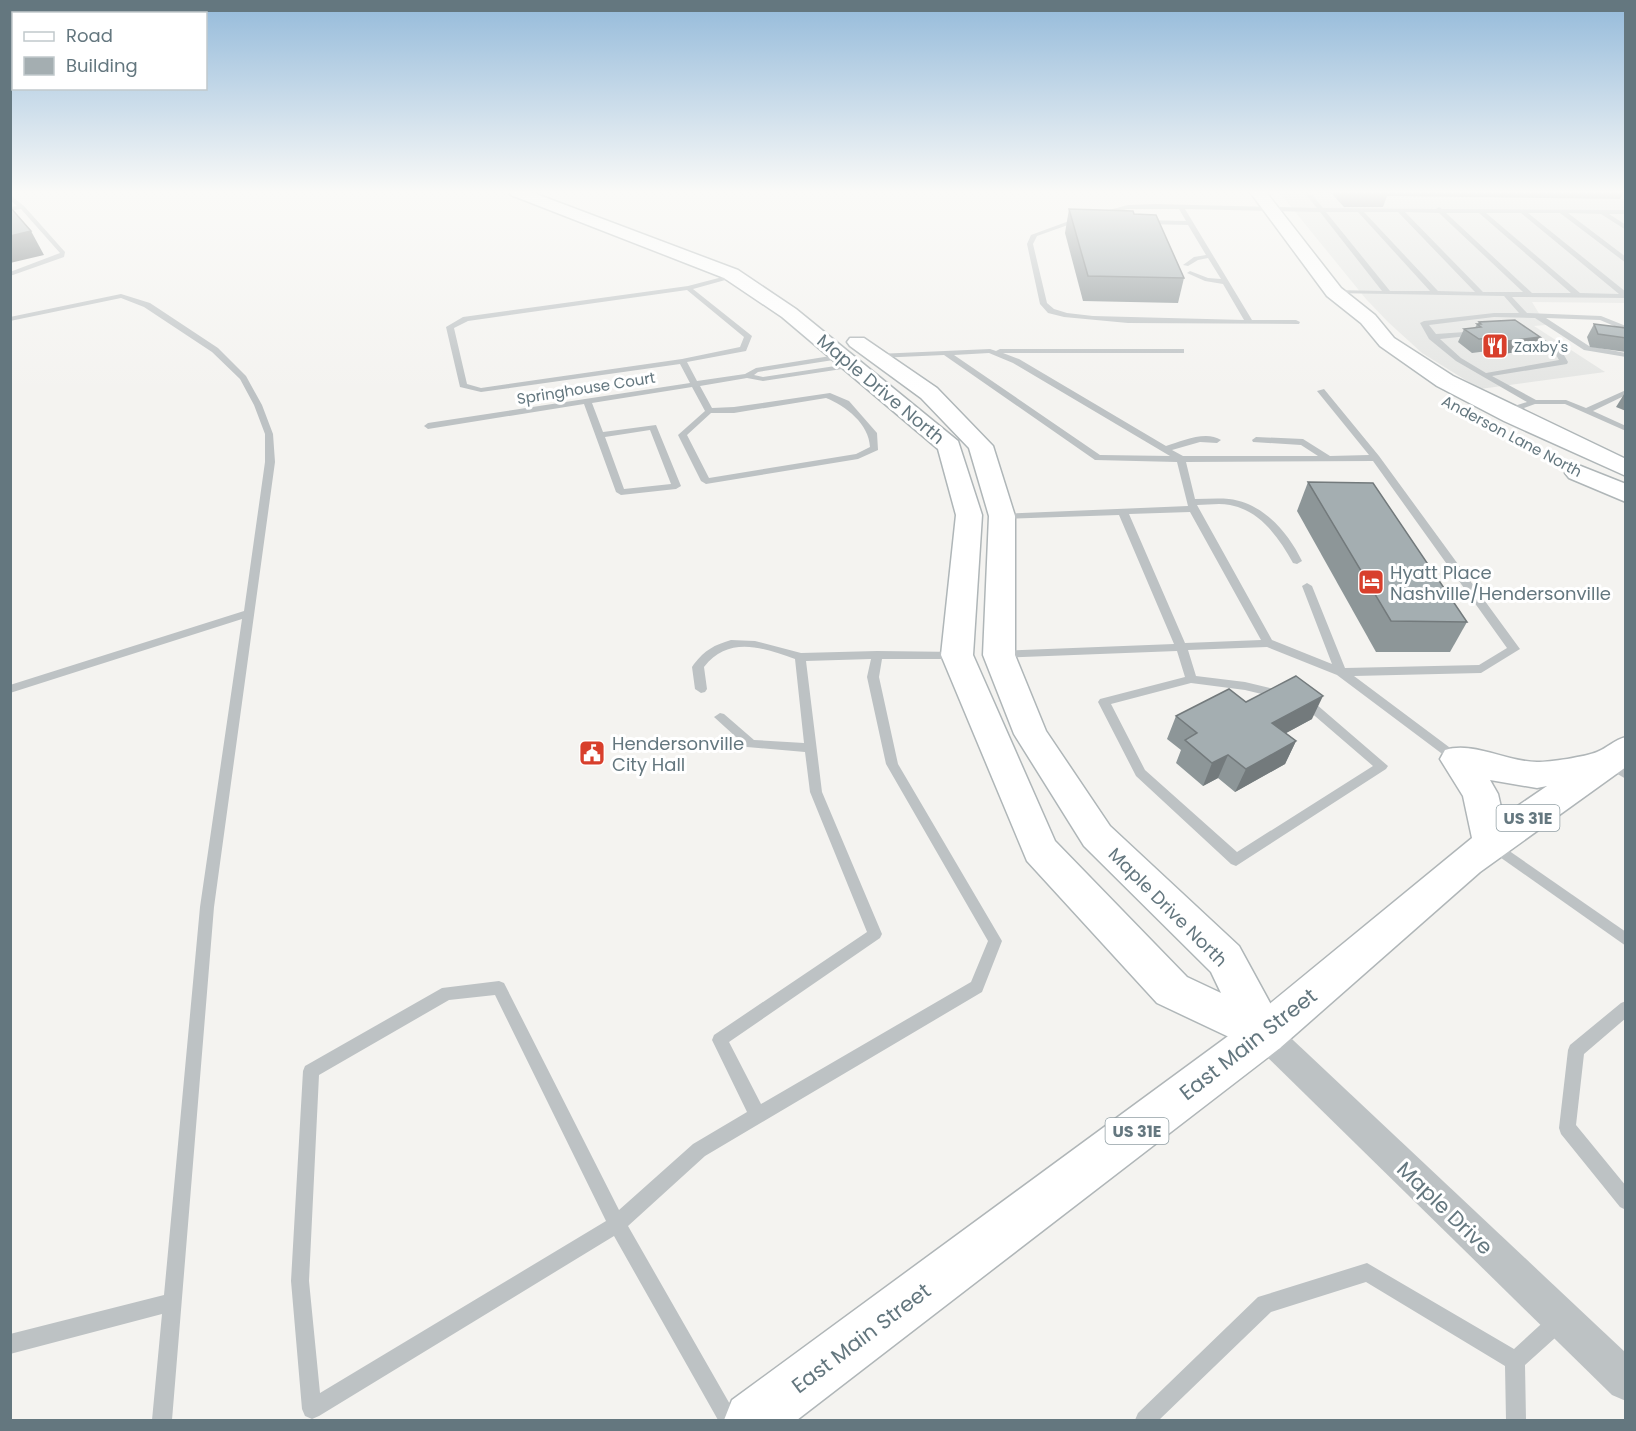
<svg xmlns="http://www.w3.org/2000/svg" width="1636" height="1431" font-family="Poppins,sans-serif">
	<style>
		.built { fill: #e4e5e3 }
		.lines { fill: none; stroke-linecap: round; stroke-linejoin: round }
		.secondary-casing { stroke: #afb6b8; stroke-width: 3 }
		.primary-casing { stroke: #b0b6b8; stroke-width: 3 }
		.lane { fill: #bdc2c4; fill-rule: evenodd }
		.street { fill: #bdc2c4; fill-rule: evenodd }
		.secondary { fill: #fff; fill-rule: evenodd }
		.primary { fill: #fff; fill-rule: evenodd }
		.wall { fill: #8d9698 }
		.shaded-wall { fill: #737a7c }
		.building { fill: #a4aeb1; stroke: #737a7c; stroke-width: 1.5 }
		.labels { text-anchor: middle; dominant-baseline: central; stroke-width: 6; stroke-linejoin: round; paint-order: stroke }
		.far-poi-label { font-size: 15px; fill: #64777f; stroke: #fff; text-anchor: start }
		.far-street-label { font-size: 15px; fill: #64777f; stroke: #fff }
		.shield { fill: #fff; stroke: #92a0a5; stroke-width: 1.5 }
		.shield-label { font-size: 16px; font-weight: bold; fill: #64777f }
		.street-label { font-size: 18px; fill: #64777f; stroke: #fff }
		.poi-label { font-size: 18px; fill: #64777f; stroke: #fff; text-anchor: start }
		.near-street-label { font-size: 21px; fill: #64777f; stroke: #fff }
	</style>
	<rect width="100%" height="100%" fill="#f4f3f0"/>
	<!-- built -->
	<polygon class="built" points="1279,192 1625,192 1625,303 1532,302 1546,325 1534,326 1605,372 1480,389 1422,353 1388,322 1366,299"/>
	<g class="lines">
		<defs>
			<g id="secondary">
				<polygon points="509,192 531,192 738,270 796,309 958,441 982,515 973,655 1055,841 1187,977 1221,993 1211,972 1084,846 1014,734 983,655 989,516 969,448 921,398 850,346 847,342 850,338 864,338 937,388 993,446 1015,516 1015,655 1046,731 1110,826 1239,946 1287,1034 1280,1048 1265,1054 1157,1003 1027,861 941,655 956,515 938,449 782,317 724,278 511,195"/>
				<polygon points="1250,192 1266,192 1341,288 1375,315 1394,338 1453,376 1626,459 1626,476 1504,421 1437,386 1380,346 1361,323 1327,296"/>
				<polygon points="1578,465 1626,484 1626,502 1569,478 1565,473 1569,468"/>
			</g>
			<path id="primary" d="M 1626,737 L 1626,767 L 1480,872 L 1280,1048 L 797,1420 L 724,1420 L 732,1400 L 1250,1020 L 1472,838 L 1463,796 L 1440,759 L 1445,750 C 1473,741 1507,762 1537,762 C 1550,762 1585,757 1597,752 C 1607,748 1614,740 1626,737 ZM 1490,780 L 1537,788 L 1547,786 L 1503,816 L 1498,794 Z"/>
		</defs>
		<!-- secondary casing -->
		<use href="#secondary" class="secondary-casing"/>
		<!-- primary casing -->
		<use href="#primary" class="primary-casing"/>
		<!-- lane -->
		<g class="lane">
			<path d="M 1304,192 L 1310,192 L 1323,208 L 1436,209 L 1439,207 L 1442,209 L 1626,210 L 1626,214 L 1609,214 L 1626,225 L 1626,230 L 1601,214 L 1568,213 L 1626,257 L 1626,263 L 1560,213 L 1528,213 L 1626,292 L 1626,298 L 1512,297 L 1527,313 L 1601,316 L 1626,326 L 1626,331 L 1600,320 L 1546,318 L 1589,346 L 1626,353 L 1626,357 L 1584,350 L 1535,318 L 1494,317 L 1429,325 L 1436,334 L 1480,331 L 1480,335 L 1477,335 L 1440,339 L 1461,358 L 1486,373 L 1559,360 L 1555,353 L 1521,331 L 1528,329 L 1561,350 L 1568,362 L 1567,364 L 1492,376 L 1536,400 L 1566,400 L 1586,408 L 1626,390 L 1626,395 L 1593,411 L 1626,426 L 1626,431 L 1565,404 L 1535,404 L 1508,414 L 1502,414 L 1502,410 L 1527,402 L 1456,361 L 1429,339 L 1420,323 L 1424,321 L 1494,313 L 1519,313 L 1504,296 L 1332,293 L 1332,291 L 1334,290 L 1382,291 L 1320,212 L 1185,209 L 1252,320 L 1296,320 L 1300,322 L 1299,324 L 1128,323 L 1064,317 L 1048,313 L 1040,304 L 1027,244 L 1031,235 L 1080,217 L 1082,220 L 1037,236 L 1033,244 L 1047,303 L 1054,309 L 1067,313 L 1093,316 L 1244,320 L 1223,284 L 1205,281 L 1187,273 L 1190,271 L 1208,278 L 1221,279 L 1208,258 L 1198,260 L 1188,266 L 1183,265 L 1194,257 L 1206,255 L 1188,225 L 1145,224 L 1142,222 L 1145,220 L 1186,221 L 1179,209 L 1128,209 L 1097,216 L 1094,214 L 1128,205 L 1156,204 L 1317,208 ZM 1326,212 L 1358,212 L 1430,291 L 1390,291 ZM 1364,212 L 1398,212 L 1475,292 L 1438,291 ZM 1405,212 L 1439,213 L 1523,292 L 1483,292 ZM 1446,213 L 1479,213 L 1571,293 L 1532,293 ZM 1486,213 L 1521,213 L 1619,294 L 1580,293 Z"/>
			<polygon points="10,195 24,206 65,252 64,257 10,276 10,272 60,253 21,209 10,211 10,207 17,206 10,200"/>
			<path d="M 734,274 L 737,276 L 736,277 L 693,289 L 752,336 L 746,351 L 687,362 L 697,381 L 745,374 L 756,368 L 843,354 L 847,356 L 846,358 L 758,372 L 754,375 L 763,377 L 855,363 L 859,365 L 855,367 L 763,381 L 747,378 L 700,386 L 712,408 L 734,407 L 830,393 L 849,401 L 877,433 L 878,450 L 858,459 L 706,484 L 701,481 L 678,435 L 705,411 L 692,387 L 592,403 L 603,432 L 656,425 L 681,486 L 676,489 L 621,495 L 616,492 L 584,404 L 428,429 L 424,426 L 428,423 L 690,383 L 680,364 L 481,392 L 460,387 L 446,327 L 463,317 L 688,286 ZM 687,290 L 744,337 L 740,347 L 682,359 L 481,388 L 467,384 L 454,328 L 468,321 ZM 826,398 C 846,406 869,424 870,447 L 856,454 L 709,478 L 687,435 L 711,413 L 734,413 ZM 650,430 L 671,484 L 624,489 L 605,437 Z"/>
			<polygon points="121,294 150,303 218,348 246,376 262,405 273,434 275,462 214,907 172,1420 152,1420 162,1314 10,1354 10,1334 164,1295 200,907 242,619 10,693 10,685 244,611 265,462 265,434 254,405 240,379 212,352 144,307 121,298 10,321 10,317"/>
			<path d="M 990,349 L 996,351 L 1000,349 L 1184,349 L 1184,353 L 1003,353 L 1019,359 L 1166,446 C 1182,441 1206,430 1221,440 L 1217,443 L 1200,442 L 1172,450 L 1183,456 L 1318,456 L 1301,445 L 1253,442 L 1252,440 L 1256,437 L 1303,439 L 1330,456 L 1369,455 L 1317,391 L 1324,389 L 1379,456 L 1520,649 L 1481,673 L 1354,676 L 1461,756 L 1463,759 L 1461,762 L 1453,762 L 1337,675 L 1267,647 L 1188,650 L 1196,676 L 1245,682 L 1287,692 L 1289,695 L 1283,699 L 1245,690 L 1191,683 L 1111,704 L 1145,770 L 1237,852 L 1373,766 L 1301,704 L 1299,701 L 1301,698 L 1309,698 L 1388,766 L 1386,769 L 1236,866 L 1231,864 L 1136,776 L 1098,702 L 1100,699 L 1185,677 L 1177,651 L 996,658 L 994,655 L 1000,651 L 1174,644 L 1119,515 L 1002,519 L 999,518 L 999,514 L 1188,506 L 1177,462 L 1095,460 L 944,355 L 877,358 L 873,356 L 877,354 ZM 989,353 L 1013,363 L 1170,456 L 1100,455 L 954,355 ZM 1373,461 L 1507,648 L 1479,665 L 1345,668 L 1312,586 L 1307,583 L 1302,586 L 1332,664 L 1272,640 L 1197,505 C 1208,505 1219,503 1230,505 C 1261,511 1279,538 1293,563 L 1297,564 L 1302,561 C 1288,532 1263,503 1229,499 C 1218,498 1206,499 1195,499 L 1186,462 ZM 1190,512 L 1261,640 L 1185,643 L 1129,514 Z"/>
			<path d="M 731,640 L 755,641 L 801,653 L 877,651 L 960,652 L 962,655 L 956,659 L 882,659 L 879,677 L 898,764 L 1002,941 L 982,992 L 705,1156 L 628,1226 L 739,1420 L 718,1420 L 614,1236 L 319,1416 L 312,1419 L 305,1416 L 302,1409 L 291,1281 L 303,1071 L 305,1066 L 442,988 L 499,981 L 504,983 L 619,1210 L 693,1144 L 747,1112 L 712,1040 L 714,1035 L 867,932 L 810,792 L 805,752 L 747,747 L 714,717 L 720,713 L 724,714 L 754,740 L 804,743 L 795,659 C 762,647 728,636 704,667 L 707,689 L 705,692 L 701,693 L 695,689 L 692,667 L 694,664 C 705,650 714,645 731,640 ZM 871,659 L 867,677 L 886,764 L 988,941 L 971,982 L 761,1104 L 729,1042 L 880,938 L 882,934 L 822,792 L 806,661 ZM 495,995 L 606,1221 L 320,1393 L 309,1281 L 319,1075 L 449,1000 Z"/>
			<polygon points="1608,758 1626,768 1626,779 1604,766 1602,763 1604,760"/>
			<polygon points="1492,839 1626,932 1626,946 1487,848 1485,844 1487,840"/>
			<polygon points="1626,1001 1626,1018 1584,1054 1576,1125 1626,1186 1626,1210 1620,1207 1561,1134 1559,1128 1568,1050 1570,1045 1621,1003"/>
			<polygon points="1367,1263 1514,1349 1551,1315 1558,1312 1565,1315 1568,1322 1565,1329 1525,1365 1526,1420 1506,1420 1505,1366 1366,1282 1271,1312 1159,1420 1135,1420 1138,1413 1258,1297"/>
		</g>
		<!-- street -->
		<polygon class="street" points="1265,1019 1276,1024 1626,1353 1626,1401 1612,1395 1254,1044 1249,1034 1254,1024"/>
		<!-- secondary -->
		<use href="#secondary" class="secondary"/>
		<!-- primary -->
		<use href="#primary" class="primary"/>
	</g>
	<!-- wall -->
	<g class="wall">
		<polygon points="1316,192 1624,192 1620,199 1387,196 1383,207 1344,207 1331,193 1317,193"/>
		<polygon points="1069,209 1134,214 1184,278 1178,303 1083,301 1065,233"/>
		<polygon points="1479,322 1533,350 1502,354 1488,351 1472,353 1458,342 1464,329 1475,328 1477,324 1478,324"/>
		<polygon points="1594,324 1626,328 1626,352 1590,347 1587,337"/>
		<polygon points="1626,391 1626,411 1616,407"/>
		<polygon points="1308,482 1467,622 1450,652 1376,652 1297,511"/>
		<polygon points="1246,702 1312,719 1286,733 1296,741 1285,764 1235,792 1218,778 1203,786 1176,763 1181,750 1167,739 1176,716"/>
	</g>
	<!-- shaded-wall -->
	<g class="shaded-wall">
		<polygon points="31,231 44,255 10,263 10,236"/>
		<polygon points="1540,337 1533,350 1502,354 1508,341"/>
		<polygon points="1323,696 1312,719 1262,746 1272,723"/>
		<polygon points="1296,741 1285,764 1235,792 1246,769"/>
		<polygon points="1228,755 1218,778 1203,786 1212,763"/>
	</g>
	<!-- building -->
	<g class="building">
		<polygon points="10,207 31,231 10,236"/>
		<polygon points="1069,209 1133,211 1134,214 1156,215 1184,278 1088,276"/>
		<polygon points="1515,320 1540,337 1508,341 1494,338 1479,339 1464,329 1481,327 1477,324 1481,324 1479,322"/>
		<polygon points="1594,324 1626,328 1626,338 1598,334"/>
		<polygon points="1308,482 1373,483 1467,622 1391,621"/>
		<polygon points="1296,676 1323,696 1272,723 1296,741 1246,769 1228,755 1212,763 1185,740 1197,733 1176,716 1229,689 1246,702"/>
	</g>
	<!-- sky -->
	<linearGradient id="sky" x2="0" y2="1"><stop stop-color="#94bada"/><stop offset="0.49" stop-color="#fafaf8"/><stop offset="1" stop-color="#fafaf8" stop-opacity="0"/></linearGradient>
	<rect width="1636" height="392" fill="url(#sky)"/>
	<!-- icons -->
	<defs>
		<symbol id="restaurant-square" viewBox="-11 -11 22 22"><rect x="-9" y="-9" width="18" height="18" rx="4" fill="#d83f2c" stroke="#fff"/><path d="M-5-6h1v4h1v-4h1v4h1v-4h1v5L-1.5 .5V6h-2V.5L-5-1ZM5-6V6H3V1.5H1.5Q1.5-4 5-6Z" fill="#fff"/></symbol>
		<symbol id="hotel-square" viewBox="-11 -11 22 22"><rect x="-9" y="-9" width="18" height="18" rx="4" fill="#d83f2c" stroke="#fff"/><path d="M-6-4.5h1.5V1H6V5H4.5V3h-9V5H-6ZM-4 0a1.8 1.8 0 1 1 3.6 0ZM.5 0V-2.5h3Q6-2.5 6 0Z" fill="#fff"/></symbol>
		<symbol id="civic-square" viewBox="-11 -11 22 22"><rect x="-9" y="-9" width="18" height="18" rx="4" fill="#d83f2c" stroke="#fff"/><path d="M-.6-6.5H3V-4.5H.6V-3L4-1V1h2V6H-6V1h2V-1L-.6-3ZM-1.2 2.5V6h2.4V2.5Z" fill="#fff"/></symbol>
	</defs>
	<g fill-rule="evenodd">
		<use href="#restaurant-square" x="1480" y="331" width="30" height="30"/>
		<use href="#hotel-square" x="1356" y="567" width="30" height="30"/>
		<use href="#civic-square" x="577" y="738" width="30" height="30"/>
	</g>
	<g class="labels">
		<!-- far-poi labels -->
		<g class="far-poi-label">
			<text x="1514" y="346">Zaxby's</text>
		</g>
		<!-- far-street labels -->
		<g class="far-street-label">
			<text transform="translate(586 388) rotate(-9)">Springhouse Court</text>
			<text transform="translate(1512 436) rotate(28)">Anderson Lane North</text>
		</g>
		<!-- shield labels -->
		<g class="shield">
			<rect x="1496.5" y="805" width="63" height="26" rx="4.5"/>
			<rect x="1105.5" y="1118" width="63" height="26" rx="4.5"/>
		</g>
		<g class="shield-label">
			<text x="1528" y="818">US 31E</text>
			<text x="1137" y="1131">US 31E</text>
		</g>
		<!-- street labels -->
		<g class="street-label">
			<text transform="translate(881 389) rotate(40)">Maple Drive North</text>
			<text transform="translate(1168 907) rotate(45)">Maple Drive North</text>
		</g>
		<!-- poi labels -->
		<g class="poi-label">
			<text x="1390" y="572">Hyatt Place<tspan x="1390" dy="21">Nashville/Hendersonville</tspan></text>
			<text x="612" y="743">Hendersonville<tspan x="612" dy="21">City Hall</tspan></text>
		</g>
		<!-- near-street labels -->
		<g class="near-street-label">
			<text transform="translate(1248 1044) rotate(-38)">East Main Street</text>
			<text transform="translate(1445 1208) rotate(44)">Maple Drive</text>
			<text transform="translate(861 1338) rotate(-37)">East Main Street</text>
		</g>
	</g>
	<!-- border -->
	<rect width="1636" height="1431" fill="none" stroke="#64777f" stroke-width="24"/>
	<!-- legend -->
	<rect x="12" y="12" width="195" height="78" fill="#ffffff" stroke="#c1c9cc" stroke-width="1.5"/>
	<rect x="24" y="32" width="30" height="9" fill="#ffffff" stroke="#c1c9cc" stroke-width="1.5"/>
	<text x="66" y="42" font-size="18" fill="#64777f">Road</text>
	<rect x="24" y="57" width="30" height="18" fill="#a4aeb1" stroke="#c1c9cc" stroke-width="1.5"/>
	<text x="66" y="72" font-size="18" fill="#64777f">Building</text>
</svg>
